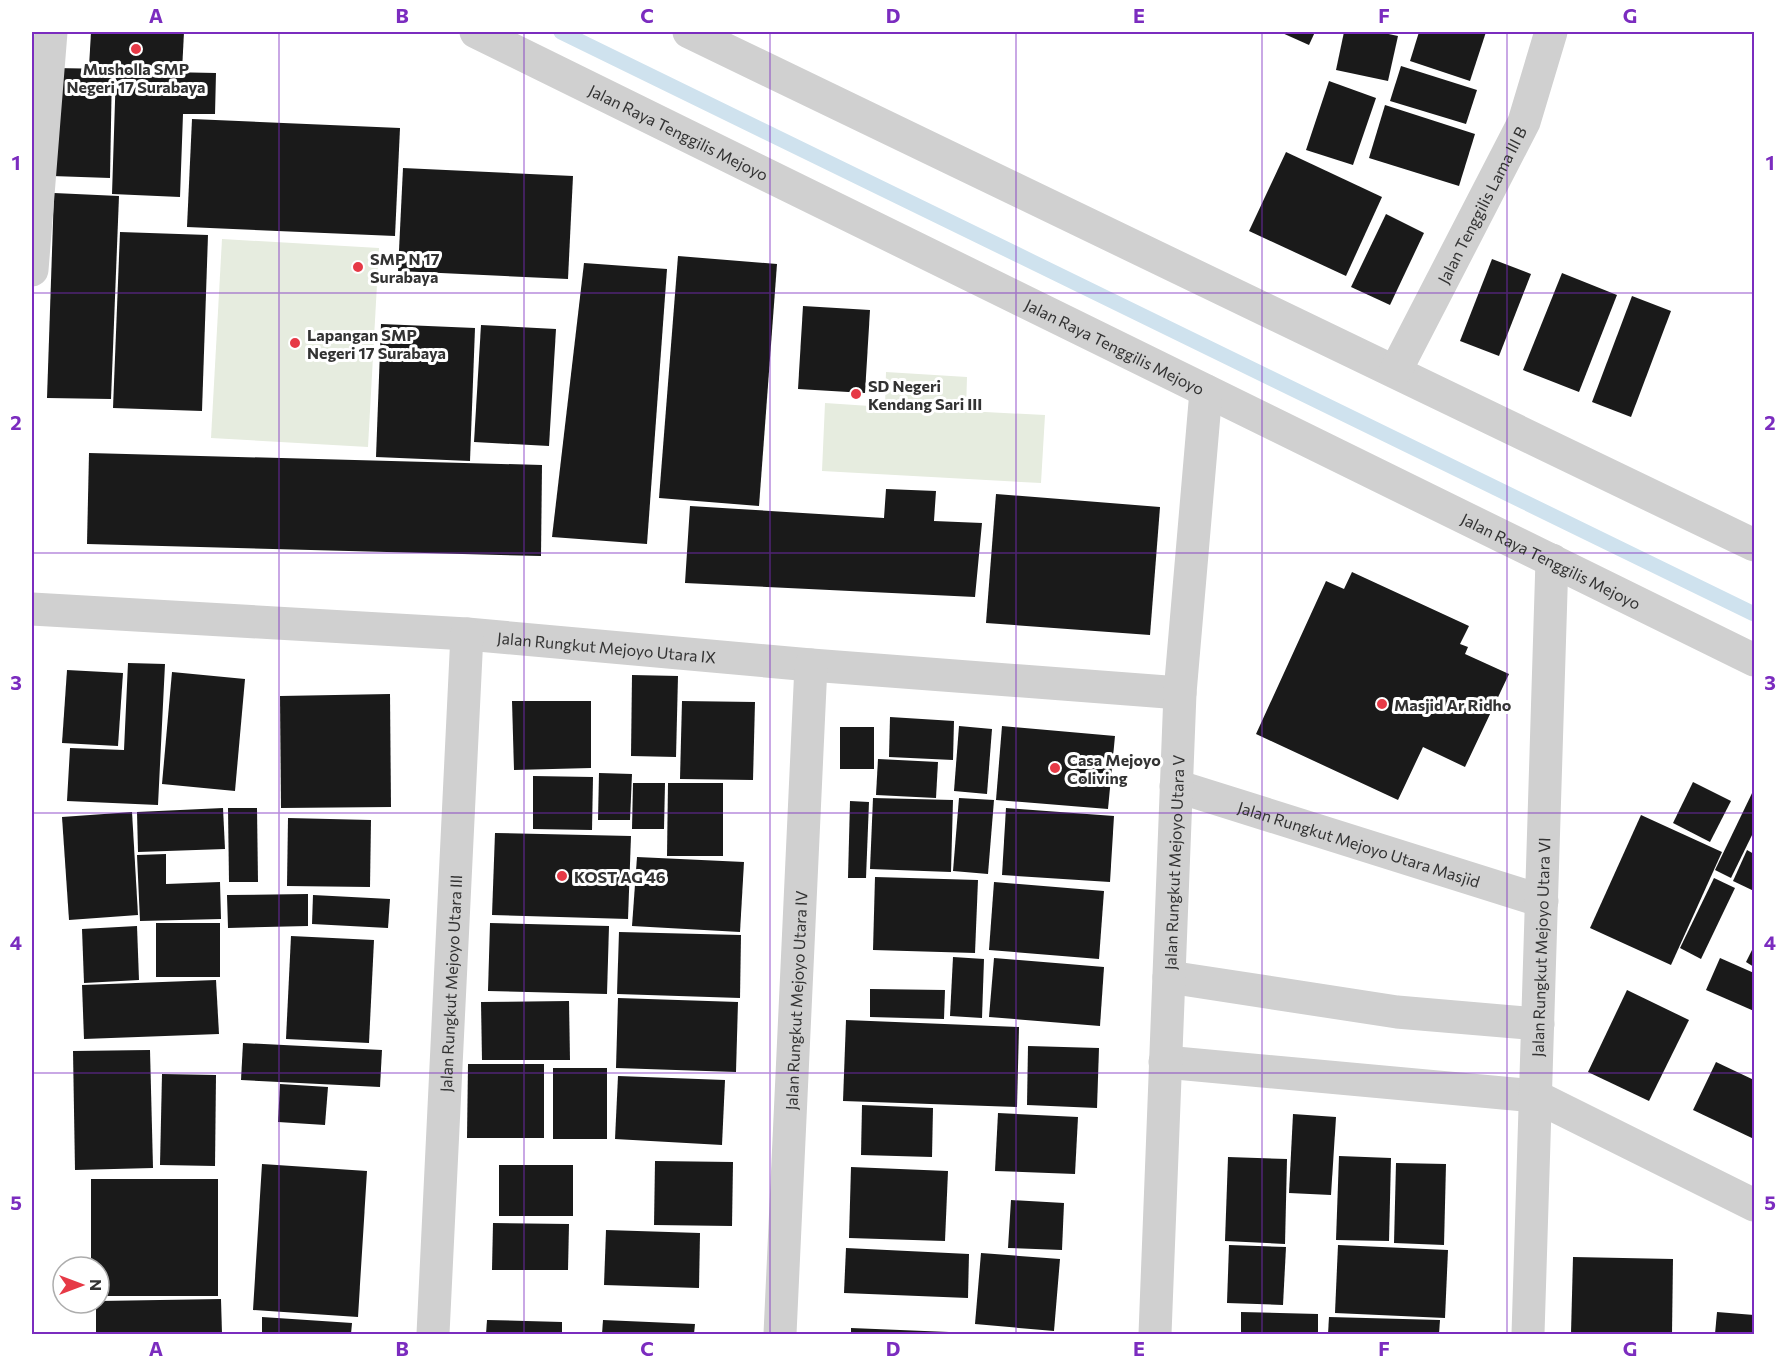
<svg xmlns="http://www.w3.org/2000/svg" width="1786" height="1366" font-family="Commissioner,sans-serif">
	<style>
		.green { fill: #e6ecdf }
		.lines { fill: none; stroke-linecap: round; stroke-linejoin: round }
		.stream { stroke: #cfe2ee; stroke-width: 15 }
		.building { fill: #1a1a1a }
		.minor { stroke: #d0d0d0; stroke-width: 33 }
		.grid { fill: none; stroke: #7b2cbf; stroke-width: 1.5; stroke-opacity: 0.55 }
		.poi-dot { fill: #e63946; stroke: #fff; stroke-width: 2 }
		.labels { text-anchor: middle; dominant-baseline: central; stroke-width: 6; stroke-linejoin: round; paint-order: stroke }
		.poi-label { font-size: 16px; font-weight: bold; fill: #333; stroke: #fff; text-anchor: start }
		.street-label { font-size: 16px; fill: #333; stroke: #fff }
		.neatline { fill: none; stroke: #7b2cbf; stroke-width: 2 }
		.grid-label { font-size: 20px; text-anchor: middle; font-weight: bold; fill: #7b2cbf }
	</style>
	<rect width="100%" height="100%" fill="#fff"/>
	<!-- green -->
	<g class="green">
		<polygon points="222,239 379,248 368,447 211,438"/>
		<polygon points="886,372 967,377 966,411 1045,415 1041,483 822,471 825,403 885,407"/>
	</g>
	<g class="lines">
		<!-- stream -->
		<polyline class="stream" points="561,32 1754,614"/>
	</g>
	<!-- building -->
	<g class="building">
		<polygon points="91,32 184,32 182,71 89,67"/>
		<polygon points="1280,32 1315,32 1309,45"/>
		<polygon points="1344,32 1379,32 1398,36 1388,81 1336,70"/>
		<polygon points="1419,32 1486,32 1470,81 1410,61"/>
		<polygon points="1401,66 1477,90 1466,124 1390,101"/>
		<polygon points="54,68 112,69 110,178 52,176"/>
		<polygon points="116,71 216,73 215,114 183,114 180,197 112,194"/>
		<polygon points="1329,81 1376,98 1353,165 1306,150"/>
		<polygon points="1385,105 1475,134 1459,186 1369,158"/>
		<polygon points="192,119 400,128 395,236 187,227"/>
		<polygon points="1286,152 1382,197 1346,276 1249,231"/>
		<polygon points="403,168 573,176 568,279 398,271"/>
		<polygon points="54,193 119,196 111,399 47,398"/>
		<polygon points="1386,214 1424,233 1390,305 1351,287"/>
		<polygon points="120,232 208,235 202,411 113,408"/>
		<polygon points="678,256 777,264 759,506 659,498"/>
		<polygon points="1492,259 1531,274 1499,356 1460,341"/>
		<polygon points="584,263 667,269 647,544 552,537"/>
		<polygon points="1562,273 1617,295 1579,392 1523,370"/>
		<polygon points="1632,296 1671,311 1631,417 1592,402"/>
		<polygon points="803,306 870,310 865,393 798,389"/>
		<polygon points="381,324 475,328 470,461 376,457"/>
		<polygon points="481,325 556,329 549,446 474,442"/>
		<polygon points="89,453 542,465 541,556 87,544"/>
		<polygon points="886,489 936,491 934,521 982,523 975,597 685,583 690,506 884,518"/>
		<polygon points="996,494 1160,507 1150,635 986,623"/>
		<polygon points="1352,572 1469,626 1460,644 1468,647 1465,654 1509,674 1465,767 1423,747 1398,800 1256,734 1326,581 1344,589"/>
		<polygon points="128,663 165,664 158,805 67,801 70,748 124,750"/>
		<polygon points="67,670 123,673 118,746 62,743"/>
		<polygon points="172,672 245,679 235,791 162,784"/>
		<polygon points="632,675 678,676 676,757 631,756"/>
		<polygon points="390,694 391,807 281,808 280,696"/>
		<polygon points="512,701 591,701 591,768 514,770"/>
		<polygon points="682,701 755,702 753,780 680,779"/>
		<polygon points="890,717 954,721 953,760 889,757"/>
		<polygon points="959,726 992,729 987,794 954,791"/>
		<polygon points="1002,726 1115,736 1108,809 996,800"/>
		<rect x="840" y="727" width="34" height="42"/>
		<polygon points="878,759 938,762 936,798 876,795"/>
		<polygon points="599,773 632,774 630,820 598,820"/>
		<polygon points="533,776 593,777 592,830 533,829"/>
		<polygon points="1693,782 1731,801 1710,842 1673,823"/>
		<polygon points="633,783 665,783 664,829 632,829"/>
		<polygon points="668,783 723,783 723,856 667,856"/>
		<polygon points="1754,789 1754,831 1731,878 1715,870"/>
		<polygon points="873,798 953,800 951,872 870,869"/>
		<polygon points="959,798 994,800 988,874 953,871"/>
		<polygon points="850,801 869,802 866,878 848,878"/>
		<polygon points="223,808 225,849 138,852 137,812"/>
		<polygon points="228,808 257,808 258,882 229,882"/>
		<polygon points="1006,808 1114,816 1110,882 1002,875"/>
		<polygon points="132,812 138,915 69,920 62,817"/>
		<polygon points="1641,815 1722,852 1671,965 1590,928"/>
		<polygon points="288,818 371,820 370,887 287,886"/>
		<polygon points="495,833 631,836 628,919 492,915"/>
		<polygon points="1747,850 1754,854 1754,891 1733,881"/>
		<polygon points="166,854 166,884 220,882 221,919 140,921 137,855"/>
		<polygon points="637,857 744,862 740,932 632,926"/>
		<polygon points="875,877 978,880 975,953 873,950"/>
		<polygon points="1714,878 1735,888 1701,959 1680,948"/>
		<polygon points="994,882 1104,891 1099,959 989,950"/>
		<polygon points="308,894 308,926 228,928 227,895"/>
		<polygon points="313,895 390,899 388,928 312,924"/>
		<rect x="156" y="923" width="64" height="54"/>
		<polygon points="490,923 609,926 607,994 488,991"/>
		<polygon points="137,926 139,980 84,983 82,929"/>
		<polygon points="619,932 741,935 740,998 617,994"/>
		<polygon points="291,936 374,940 369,1043 286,1039"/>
		<polygon points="1754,946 1754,967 1746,962"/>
		<polygon points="953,957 984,959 982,1018 950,1016"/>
		<polygon points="994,958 1104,967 1100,1026 989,1017"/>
		<polygon points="1720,958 1754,973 1754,1011 1706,990"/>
		<polygon points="216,980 219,1034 84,1039 82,985"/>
		<polygon points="870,989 945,990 944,1019 870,1017"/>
		<polygon points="1627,990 1689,1020 1649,1101 1588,1072"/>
		<polygon points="618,998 738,1002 736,1072 616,1068"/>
		<polygon points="569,1001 570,1060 482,1060 481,1002"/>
		<polygon points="846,1020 1019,1027 1017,1107 843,1101"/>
		<polygon points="243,1043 382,1050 380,1087 241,1080"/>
		<polygon points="1028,1046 1099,1048 1097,1108 1027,1105"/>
		<polygon points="150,1050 153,1168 75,1170 73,1051"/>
		<polygon points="1716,1062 1754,1080 1754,1139 1693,1110"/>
		<polygon points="468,1064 544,1064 544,1138 467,1138"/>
		<rect x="553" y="1068" width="54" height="71"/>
		<polygon points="162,1074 216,1075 215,1166 160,1165"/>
		<polygon points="618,1076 725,1080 722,1145 615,1139"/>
		<polygon points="280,1084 328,1087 325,1125 278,1122"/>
		<polygon points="862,1105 933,1108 932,1157 861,1155"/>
		<polygon points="998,1113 1078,1117 1075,1174 995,1171"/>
		<polygon points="1293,1114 1336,1117 1331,1195 1289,1193"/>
		<polygon points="1339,1156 1391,1158 1389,1241 1336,1240"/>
		<polygon points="1228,1157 1287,1159 1285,1244 1225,1241"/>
		<polygon points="655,1161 733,1162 732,1226 654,1225"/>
		<polygon points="1396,1163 1446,1164 1444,1245 1394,1243"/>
		<polygon points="262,1164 367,1171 358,1317 253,1310"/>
		<rect x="499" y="1165" width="74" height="51"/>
		<polygon points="851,1167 948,1171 945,1241 849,1238"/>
		<polygon points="91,1179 218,1179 218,1296 99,1296 99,1267 91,1267"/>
		<polygon points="1011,1200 1064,1203 1062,1250 1008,1248"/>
		<polygon points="493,1223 569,1224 568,1270 492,1270"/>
		<polygon points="606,1230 700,1233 699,1288 604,1285"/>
		<polygon points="1229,1245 1286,1247 1283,1305 1227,1303"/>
		<polygon points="1338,1245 1448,1250 1445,1318 1335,1313"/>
		<polygon points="846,1248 969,1254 968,1298 844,1293"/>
		<polygon points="981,1253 1060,1259 1054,1331 975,1324"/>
		<polygon points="1573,1257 1673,1259 1672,1334 1571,1334"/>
		<polygon points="221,1299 222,1334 96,1334 96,1303 99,1301"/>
		<polygon points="1241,1312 1318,1314 1318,1334 1241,1334"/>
		<polygon points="1717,1312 1754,1315 1754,1334 1715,1334"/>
		<polygon points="262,1317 352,1323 351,1334 262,1334"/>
		<polygon points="1329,1317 1440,1320 1439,1334 1328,1334"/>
		<polygon points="487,1320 562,1322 562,1334 486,1334"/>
		<polygon points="603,1320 695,1324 694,1334 602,1334"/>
		<polygon points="851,1328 949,1332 948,1334 851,1334"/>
	</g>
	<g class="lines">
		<!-- minor -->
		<g class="minor">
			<path id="s1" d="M 476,32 L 1754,660"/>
			<polyline points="689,32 1754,545"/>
			<polyline points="32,270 51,32"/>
			<path id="s2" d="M 1396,370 L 1524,122 L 1551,32"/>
			<path id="s3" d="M 32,609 L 467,634 L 811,665 L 1180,693"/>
			<path id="s4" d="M 1176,786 L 1542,901"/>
			<polyline points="1169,977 1397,1012 1538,1024"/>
			<polyline points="1165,1062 1535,1096 1754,1205"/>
			<path id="s5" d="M 433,1334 L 467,634"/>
			<path id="s6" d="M 780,1334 L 811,665"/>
			<path id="s7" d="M 1155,1334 L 1180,693 L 1206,391"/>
			<path id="s8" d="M 1528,1334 L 1552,560"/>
		</g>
	</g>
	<!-- grid -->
	<path class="grid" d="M 279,32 L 279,1334M 524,32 L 524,1334M 770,32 L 770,1334M 1016,32 L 1016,1334M 1262,32 L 1262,1334M 1507,32 L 1507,1334M 32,293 L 1754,293M 32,553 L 1754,553M 32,813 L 1754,813M 32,1073 L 1754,1073"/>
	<!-- markers -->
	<g class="poi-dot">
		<circle cx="136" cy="49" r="6"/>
		<circle cx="358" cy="267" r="6"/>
		<circle cx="295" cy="343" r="6"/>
		<circle cx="856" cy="394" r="6"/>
		<circle cx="1382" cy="704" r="6"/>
		<circle cx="1055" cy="768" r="6"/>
		<circle cx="562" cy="876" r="6"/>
	</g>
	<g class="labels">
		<!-- poi labels -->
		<g class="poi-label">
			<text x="136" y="68" text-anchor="middle">Musholla SMP<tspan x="136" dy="18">Negeri 17 Surabaya</tspan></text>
			<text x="370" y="258">SMP N 17<tspan x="370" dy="18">Surabaya</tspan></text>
			<text x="307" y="334">Lapangan SMP<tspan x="307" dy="18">Negeri 17 Surabaya</tspan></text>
			<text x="868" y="385">SD Negeri<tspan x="868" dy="18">Kendang Sari III</tspan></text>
			<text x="1394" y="704">Masjid Ar Ridho</text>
			<text x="1067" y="759">Casa Mejoyo<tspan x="1067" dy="18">Coliving</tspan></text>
			<text x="574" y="876">KOST AG 46</text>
		</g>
		<!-- street labels -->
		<g class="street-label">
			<text stroke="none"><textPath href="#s1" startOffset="226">Jalan Raya Tenggilis Mejoyo</textPath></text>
			<text stroke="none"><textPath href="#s2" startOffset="186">Jalan Tenggilis Lama III B</textPath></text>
			<text stroke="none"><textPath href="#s1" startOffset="712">Jalan Raya Tenggilis Mejoyo</textPath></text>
			<text stroke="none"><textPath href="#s1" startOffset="1198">Jalan Raya Tenggilis Mejoyo</textPath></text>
			<text stroke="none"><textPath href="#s3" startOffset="576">Jalan Rungkut Mejoyo Utara IX</textPath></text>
			<text stroke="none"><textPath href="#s4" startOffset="192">Jalan Rungkut Mejoyo Utara Masjid</textPath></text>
			<text stroke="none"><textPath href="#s7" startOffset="472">Jalan Rungkut Mejoyo Utara V</textPath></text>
			<text stroke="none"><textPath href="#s8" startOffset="387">Jalan Rungkut Mejoyo Utara VI</textPath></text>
			<text stroke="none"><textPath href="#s5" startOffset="351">Jalan Rungkut Mejoyo Utara III</textPath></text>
			<text stroke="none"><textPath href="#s6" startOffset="334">Jalan Rungkut Mejoyo Utara IV</textPath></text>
		</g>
	</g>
	<!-- border -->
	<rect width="1786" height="1366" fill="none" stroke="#ffffff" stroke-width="66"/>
	<!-- north arrow -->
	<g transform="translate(81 1285) rotate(90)"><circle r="28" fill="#ffffff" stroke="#adadad" stroke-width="1.5"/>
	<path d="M0-4.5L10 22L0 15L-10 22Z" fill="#e63946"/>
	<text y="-9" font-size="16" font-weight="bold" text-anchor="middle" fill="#333333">N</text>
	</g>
	<rect x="33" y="33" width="1720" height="1300" class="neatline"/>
	<g class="grid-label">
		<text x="156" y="23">A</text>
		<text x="402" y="23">B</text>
		<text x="647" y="23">C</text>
		<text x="893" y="23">D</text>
		<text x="1139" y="23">E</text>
		<text x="1384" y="23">F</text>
		<text x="1630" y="23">G</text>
		<text x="16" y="170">1</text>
		<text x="1770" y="170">1</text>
		<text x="16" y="430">2</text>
		<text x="1770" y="430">2</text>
		<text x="16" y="690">3</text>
		<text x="1770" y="690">3</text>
		<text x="16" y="950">4</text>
		<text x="1770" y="950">4</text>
		<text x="16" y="1210">5</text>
		<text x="1770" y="1210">5</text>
		<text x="156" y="1356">A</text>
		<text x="402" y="1356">B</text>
		<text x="647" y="1356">C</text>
		<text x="893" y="1356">D</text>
		<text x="1139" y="1356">E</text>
		<text x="1384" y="1356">F</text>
		<text x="1630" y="1356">G</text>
	</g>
</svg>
